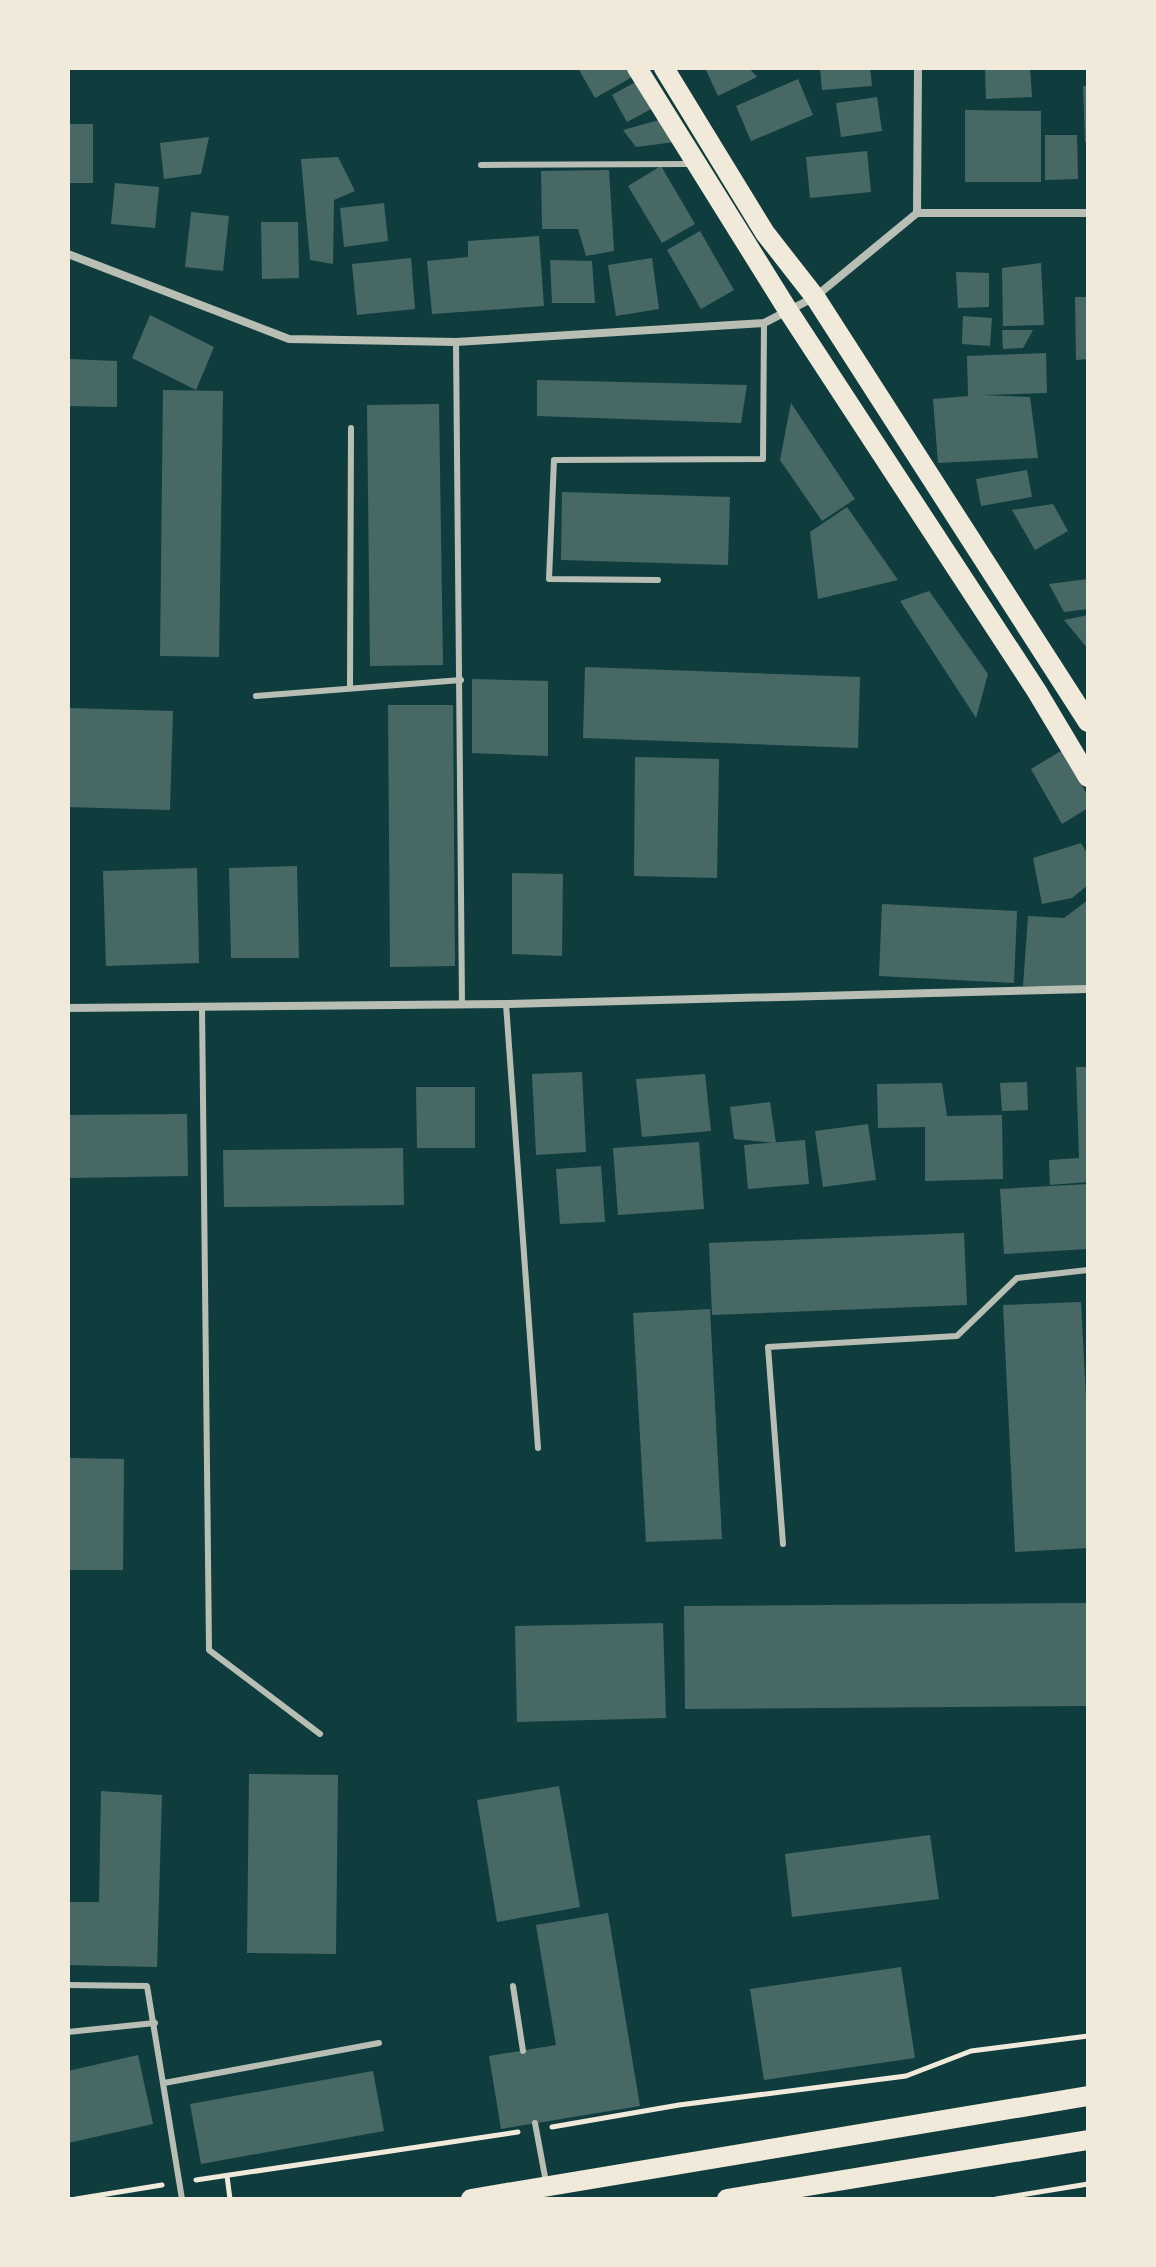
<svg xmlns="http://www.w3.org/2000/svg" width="1156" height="2267" font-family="'Source Sans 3',sans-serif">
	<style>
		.building { fill: #486865 }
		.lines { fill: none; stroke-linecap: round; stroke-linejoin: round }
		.path { stroke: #f1e9da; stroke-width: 5 }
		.service { stroke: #b8beb3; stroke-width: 6 }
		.minor { stroke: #b8beb3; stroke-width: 8 }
		.primary { stroke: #f1e9da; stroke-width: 20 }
	</style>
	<rect width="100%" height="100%" fill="#0f3d3e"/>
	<!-- building -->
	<g class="building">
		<polygon points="578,68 630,68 634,76 595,98"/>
		<polygon points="705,68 749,68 757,77 718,96"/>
		<polygon points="820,68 870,68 872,86 822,90"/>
		<polygon points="985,68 1030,68 1032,97 986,99"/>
		<polygon points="798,79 813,115 751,141 736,106"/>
		<polygon points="639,80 655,107 627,122 612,95"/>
		<polygon points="1083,86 1088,86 1088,142 1085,142"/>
		<polygon points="877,97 882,131 841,137 836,103"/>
		<polygon points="965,110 1041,111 1041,182 965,182"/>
		<polygon points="659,120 675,142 636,147 623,130"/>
		<rect x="68" y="124" width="25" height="59"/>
		<polygon points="1045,135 1077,135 1078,179 1045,180"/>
		<polygon points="209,137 201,174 164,179 160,143"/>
		<polygon points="867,151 871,192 810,198 806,157"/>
		<polygon points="338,157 355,191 334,200 333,264 310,260 301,159"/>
		<polygon points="661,166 695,224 662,243 628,186"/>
		<polygon points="609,170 614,251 586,256 578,229 542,229 541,171"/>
		<polygon points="115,183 159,187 155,228 111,224"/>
		<polygon points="384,203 388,241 344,247 340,208"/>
		<polygon points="191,212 229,216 223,271 185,267"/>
		<polygon points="261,222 298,222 299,278 262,279"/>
		<polygon points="700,231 734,290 701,309 667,250"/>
		<polygon points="539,236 544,306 432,314 427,261 468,257 468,241"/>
		<polygon points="411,258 415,309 357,315 352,264"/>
		<polygon points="652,258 659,309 616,316 608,265"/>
		<polygon points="550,260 592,261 595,303 552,303"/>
		<polygon points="1041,263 1044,325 1003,326 1002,268"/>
		<polygon points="956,272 989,273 989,307 958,308"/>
		<polygon points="1075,297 1088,297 1088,359 1076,360"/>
		<polygon points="150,315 214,347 196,390 132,358"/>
		<polygon points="963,316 992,318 990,346 962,344"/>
		<polygon points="1002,330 1033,330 1023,348 1003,349"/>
		<polygon points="1046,353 1047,393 982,395 1030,397 1038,458 938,463 933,399 968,396 967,356"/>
		<polygon points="68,359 117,361 117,407 68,406"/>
		<polygon points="537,380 747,385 741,423 537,416"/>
		<polygon points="163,390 223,391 219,657 160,656"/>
		<polygon points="791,403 855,499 822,521 780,460"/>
		<polygon points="439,404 443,665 370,666 367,405"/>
		<polygon points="1027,470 1032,497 981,506 976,479"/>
		<polygon points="562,492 730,497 728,565 561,560"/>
		<polygon points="1053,504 1068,531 1035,550 1012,510"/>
		<polygon points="847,507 898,580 818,599 810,532"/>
		<polygon points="1088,579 1088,609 1064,612 1049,584"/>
		<polygon points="929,591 988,674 976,718 900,601"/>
		<polygon points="1088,615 1088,649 1064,620"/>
		<polygon points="585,667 860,677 858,748 583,738"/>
		<polygon points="472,679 548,681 548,756 472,753"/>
		<polygon points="388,705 453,705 455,966 390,967"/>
		<polygon points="68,708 173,711 170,810 68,807"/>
		<polygon points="1061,751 1088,796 1088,808 1062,824 1031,769"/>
		<polygon points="635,757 719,759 717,878 634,876"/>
		<polygon points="1081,843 1088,855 1088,885 1072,898 1042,904 1033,858"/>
		<polygon points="297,866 299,958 231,958 229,868"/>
		<polygon points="197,868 199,963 106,966 103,871"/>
		<polygon points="512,873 563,874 562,956 512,954"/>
		<polygon points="1088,900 1088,989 1023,986 1028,916 1064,918"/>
		<polygon points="882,904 1017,911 1014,983 879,976"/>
		<polygon points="1076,1067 1088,1067 1088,1182 1050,1185 1049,1160 1079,1158"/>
		<polygon points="582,1072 586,1152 536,1155 532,1074"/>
		<polygon points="705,1074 711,1131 642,1137 636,1079"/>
		<polygon points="1027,1082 1028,1110 1002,1111 1000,1083"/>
		<polygon points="942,1083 947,1116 1002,1115 1003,1179 925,1181 925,1127 878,1128 877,1084"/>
		<polygon points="416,1087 475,1087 475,1148 417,1148"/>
		<polygon points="770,1102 776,1143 734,1139 730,1107"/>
		<polygon points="187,1114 188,1176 68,1178 68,1115"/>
		<polygon points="868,1124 876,1180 823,1187 815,1131"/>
		<polygon points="805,1140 809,1184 748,1189 744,1145"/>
		<polygon points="699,1142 704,1209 618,1215 613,1148"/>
		<polygon points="403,1148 404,1205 224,1207 223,1150"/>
		<polygon points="601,1166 605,1222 560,1224 556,1169"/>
		<polygon points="1088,1184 1088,1249 1004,1254 1000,1189"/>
		<polygon points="964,1233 967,1305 712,1315 709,1243"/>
		<polygon points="1081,1302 1088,1436 1088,1548 1015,1552 1003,1305"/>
		<polygon points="710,1309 722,1539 646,1542 633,1313"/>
		<polygon points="68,1458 124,1459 123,1570 68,1570"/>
		<polygon points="1088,1603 1088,1706 685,1709 684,1606"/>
		<polygon points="663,1623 666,1718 517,1722 515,1626"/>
		<polygon points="249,1774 338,1775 336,1954 247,1953"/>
		<polygon points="559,1786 580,1907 497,1922 477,1800"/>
		<polygon points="101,1791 162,1795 157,1967 68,1965 68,1902 99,1902"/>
		<polygon points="930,1835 939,1899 792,1917 785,1854"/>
		<polygon points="608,1913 640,2106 501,2129 489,2056 556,2045 536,1925"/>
		<polygon points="901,1967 915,2058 764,2080 750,1989"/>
		<polygon points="138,2055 153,2124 68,2143 68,2071"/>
		<polygon points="373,2071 384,2131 201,2164 190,2104"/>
	</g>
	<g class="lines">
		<!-- path -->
		<g class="path">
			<polyline points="552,2127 679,2105 906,2076 971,2051 1088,2036"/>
			<polyline points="227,2176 230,2199"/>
			<polyline points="196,2180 518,2132"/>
			<polyline points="76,2199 162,2185"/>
			<polyline points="996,2199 1088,2184"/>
		</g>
		<!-- service -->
		<g class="service">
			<polyline points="481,165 689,164"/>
			<polyline points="456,342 462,1004"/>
			<polyline points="658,580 549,579 554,460 763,459 764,323"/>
			<polyline points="350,688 351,428"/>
			<polyline points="256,696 461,680"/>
			<polyline points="506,1004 538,1448"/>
			<polyline points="202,1007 209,1650 320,1734"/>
			<polyline points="783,1544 768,1347 957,1336 1017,1278 1088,1270"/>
			<polyline points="68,1985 147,1986 182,2199"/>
			<polyline points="513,1986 523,2051"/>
			<polyline points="68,2032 155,2023"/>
			<polyline points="164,2083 379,2043"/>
			<polyline points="535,2123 546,2182"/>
		</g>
		<!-- minor -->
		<g class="minor">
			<polyline points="917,213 918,68"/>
			<polyline points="68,254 289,339 456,342 764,323 815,297 917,213 1088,213"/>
			<polyline points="68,1008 506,1004 1088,989"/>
		</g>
		<!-- primary -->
		<g class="primary">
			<polyline points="637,68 789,312 1036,690 1088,777"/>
			<polyline points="664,68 765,233 815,297 1088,722"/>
			<polyline points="471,2199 1088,2096"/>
			<polyline points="727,2199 1088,2140"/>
		</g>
	</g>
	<!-- border -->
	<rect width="1156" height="2267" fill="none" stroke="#f1e9da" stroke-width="140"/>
</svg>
